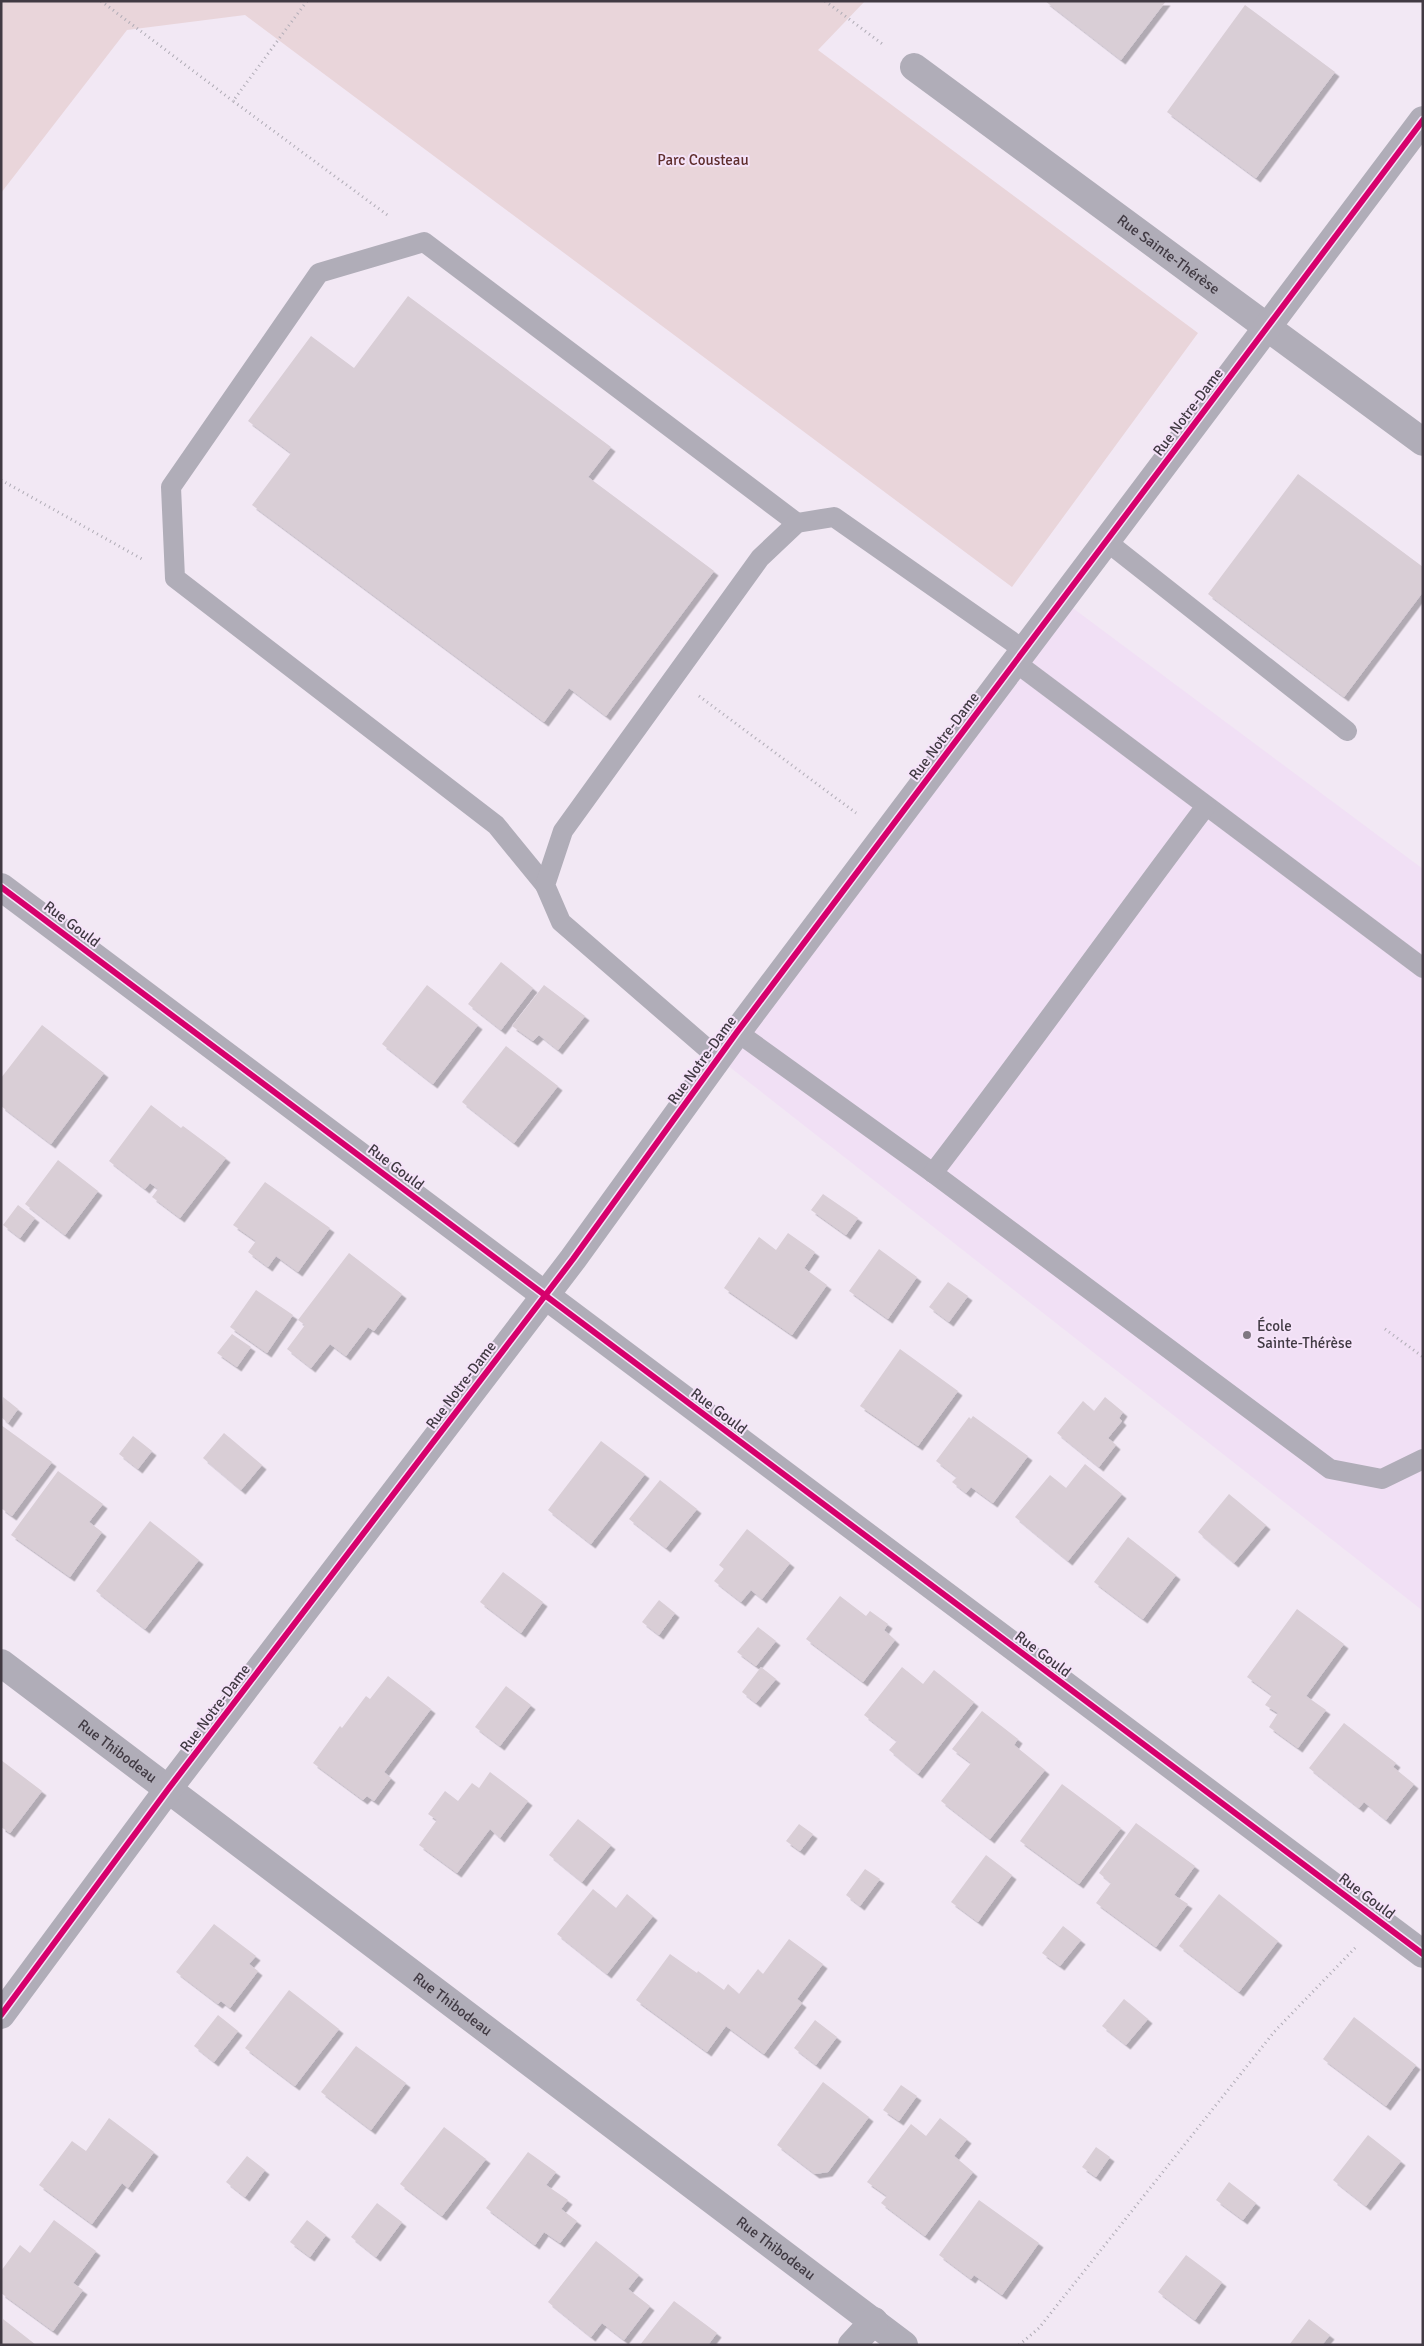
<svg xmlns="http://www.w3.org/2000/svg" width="1424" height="2346" font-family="Signika,sans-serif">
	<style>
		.built { fill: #f1e0f5 }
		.green { fill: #e9d5da }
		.building { fill: #d9ced6; filter: url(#shadow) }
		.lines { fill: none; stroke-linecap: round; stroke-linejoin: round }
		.path { stroke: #afabb5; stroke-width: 3; stroke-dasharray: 1 4; stroke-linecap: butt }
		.lane { stroke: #b0adb8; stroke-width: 20 }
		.street { stroke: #b0adb8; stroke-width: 28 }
		.cycleway-casing { stroke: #f5e3f9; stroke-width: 9 }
		.cycleway { stroke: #d6006c; stroke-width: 6 }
		.poi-dot { fill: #7f7781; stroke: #f5e3f9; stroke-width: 2 }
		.labels { text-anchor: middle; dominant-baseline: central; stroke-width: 4; stroke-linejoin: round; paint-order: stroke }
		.park-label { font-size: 15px; fill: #5f2e2d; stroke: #f5e3f9 }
		.street-label { font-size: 15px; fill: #413a43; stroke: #f5e3f9 }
		.poi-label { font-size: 15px; fill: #413a43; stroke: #f5e3f9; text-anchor: start }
	</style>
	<defs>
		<filter id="shadow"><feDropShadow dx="4.5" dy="4.5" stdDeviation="0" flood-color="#0004"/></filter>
	</defs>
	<rect width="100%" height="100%" fill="#f2e8f4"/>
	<!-- built -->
	<polygon class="built" points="1062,600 1423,869 1423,1611 718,1058"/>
	<!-- green -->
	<polygon class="green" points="1,1 865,1 818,50 1198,333 1012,587 245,15 127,30 1,193"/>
	<!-- building -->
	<g class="building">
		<polygon points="1045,1 1166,1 1121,60"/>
		<polygon points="1245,5 1335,72 1256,178 1167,112"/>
		<polygon points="408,296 611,447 588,477 714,571 606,716 569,688 544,722 252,505 291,453 248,421 311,336 354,368"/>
		<polygon points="1298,474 1423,567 1423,592 1344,697 1208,594"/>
		<polygon points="501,962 533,988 501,1030 468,1004"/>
		<polygon points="427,985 478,1025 433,1084 382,1044"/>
		<polygon points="544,985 585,1016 558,1050 539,1035 533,1041 512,1026"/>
		<polygon points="42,1025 104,1073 51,1144 1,1106 1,1078"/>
		<polygon points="506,1046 558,1086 514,1143 462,1102"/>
		<polygon points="151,1105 181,1128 183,1126 226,1158 180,1218 152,1197 158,1189 150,1183 145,1189 109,1161"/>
		<polygon points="58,1160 98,1191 65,1235 25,1204"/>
		<polygon points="265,1182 330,1228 298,1272 276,1256 268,1267 248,1252 256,1241 233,1225"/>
		<polygon points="823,1194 858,1218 846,1235 811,1210"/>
		<polygon points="18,1205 35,1218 20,1238 3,1225"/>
		<polygon points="788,1233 815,1252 804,1268 827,1285 792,1335 724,1288 759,1237 776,1250"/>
		<polygon points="879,1249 917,1277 888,1319 849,1291"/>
		<polygon points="349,1253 402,1294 374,1331 368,1327 346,1356 330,1344 311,1368 287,1349 305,1325 298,1320"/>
		<polygon points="948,1282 968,1296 949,1322 929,1307"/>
		<polygon points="256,1290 293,1315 267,1353 230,1327"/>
		<polygon points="232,1334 251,1347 237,1367 217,1353"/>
		<polygon points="900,1349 958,1391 918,1446 860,1406"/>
		<polygon points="3,1397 18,1409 8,1423 1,1417"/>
		<polygon points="1105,1397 1123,1412 1119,1418 1122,1421 1108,1438 1116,1445 1099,1467 1057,1433 1083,1401 1094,1411"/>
		<polygon points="973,1416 1028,1456 993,1503 971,1487 966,1493 952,1482 957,1477 936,1461 969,1417 971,1419"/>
		<polygon points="1,1425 52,1462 12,1516 1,1508"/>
		<polygon points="224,1433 262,1465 241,1490 203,1458"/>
		<polygon points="133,1436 152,1451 138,1469 119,1454"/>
		<polygon points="601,1441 645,1474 591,1544 548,1510"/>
		<polygon points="1085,1464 1122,1494 1068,1561 1015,1517 1050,1475 1066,1488"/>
		<polygon points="58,1471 103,1504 89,1522 102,1532 70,1577 11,1535"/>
		<polygon points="660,1480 697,1509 666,1548 629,1519"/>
		<polygon points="1229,1494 1266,1525 1234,1563 1198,1532"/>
		<polygon points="150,1521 199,1560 145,1629 96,1591"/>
		<polygon points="747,1529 790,1563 762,1599 751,1590 741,1602 714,1581 724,1569 719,1565"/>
		<polygon points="1128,1537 1176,1575 1143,1619 1094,1582"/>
		<polygon points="503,1572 543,1602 521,1633 480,1602"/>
		<polygon points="840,1596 866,1616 870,1611 888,1624 884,1630 895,1640 863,1682 806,1639"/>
		<polygon points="659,1600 675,1613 659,1635 642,1622"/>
		<polygon points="1297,1609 1344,1644 1306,1696 1326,1710 1298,1748 1269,1727 1278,1713 1265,1705 1272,1695 1247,1677"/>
		<polygon points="758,1627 776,1641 756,1666 737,1652"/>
		<polygon points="761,1667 776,1679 756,1703 742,1692"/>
		<polygon points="902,1667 923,1684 934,1670 974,1702 918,1774 889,1750 897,1741 864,1715"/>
		<polygon points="388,1676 431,1709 384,1772 391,1778 374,1801 367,1796 363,1800 313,1763 340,1726 342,1728 366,1696 370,1699"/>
		<polygon points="506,1686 531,1705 500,1746 475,1727"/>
		<polygon points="982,1711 1018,1739 1014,1745 1045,1770 990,1839 941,1801 971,1763 952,1749"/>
		<polygon points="1344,1723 1396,1763 1393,1767 1414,1784 1386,1820 1364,1802 1359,1808 1309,1768"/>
		<polygon points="1,1760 42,1791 10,1833 1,1827"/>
		<polygon points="490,1772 528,1801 500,1838 490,1829 457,1873 419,1845 437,1820 428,1814 445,1791 458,1801 472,1783 479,1788"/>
		<polygon points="1062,1784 1121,1828 1079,1884 1020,1841"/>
		<polygon points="578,1819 611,1845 582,1882 549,1855"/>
		<polygon points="1136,1823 1195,1866 1174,1895 1188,1904 1156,1947 1096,1903 1111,1883 1099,1873"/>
		<polygon points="799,1824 813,1834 800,1851 786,1841"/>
		<polygon points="986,1855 1012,1875 978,1922 951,1902"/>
		<polygon points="865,1869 880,1879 860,1906 846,1895"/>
		<polygon points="593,1889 616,1908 627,1894 653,1916 607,1974 557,1934"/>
		<polygon points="1219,1894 1278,1941 1239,1992 1179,1946"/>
		<polygon points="214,1924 256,1956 249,1964 258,1971 230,2008 221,2001 218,2004 176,1972"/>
		<polygon points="1063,1926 1081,1940 1060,1966 1042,1953"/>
		<polygon points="789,1939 823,1964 797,1999 802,2003 764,2054 726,2026 707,2052 636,2000 670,1954 697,1973 698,1971 724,1990 728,1984 739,1994 758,1969 763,1974"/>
		<polygon points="289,1990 339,2029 295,2086 245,2048"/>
		<polygon points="1124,1999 1148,2019 1126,2045 1102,2026"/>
		<polygon points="218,2015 238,2031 214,2062 194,2046"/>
		<polygon points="1354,2017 1416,2065 1386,2106 1323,2059"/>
		<polygon points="815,2020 837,2037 816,2065 794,2048"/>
		<polygon points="356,2046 406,2083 371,2130 321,2092"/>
		<polygon points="823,2082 869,2117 828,2172 815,2174 777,2145"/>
		<polygon points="901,2085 917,2096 899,2121 883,2110"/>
		<polygon points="109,2118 154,2152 128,2188 122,2183 92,2224 39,2185 72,2141 86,2151"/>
		<polygon points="940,2118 967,2139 954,2156 973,2172 925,2236 881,2203 887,2196 867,2182 911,2124 926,2136"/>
		<polygon points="444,2127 486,2159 442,2216 400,2184"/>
		<polygon points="1368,2135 1401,2161 1366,2206 1333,2180"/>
		<polygon points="1096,2147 1110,2157 1096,2177 1082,2167"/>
		<polygon points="528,2152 556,2172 546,2185 568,2200 561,2209 577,2221 560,2243 544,2232 535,2245 486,2208"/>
		<polygon points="247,2156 265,2170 245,2197 226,2182"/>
		<polygon points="1229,2182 1256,2203 1243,2220 1216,2200"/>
		<polygon points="979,2200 1039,2243 1002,2295 974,2275 971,2279 939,2255"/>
		<polygon points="377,2203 402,2222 376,2257 351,2237"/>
		<polygon points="54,2220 96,2251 73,2283 83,2290 53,2331 1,2293 1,2271 20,2245 30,2253"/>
		<polygon points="307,2220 326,2235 310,2257 290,2242"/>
		<polygon points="596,2241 639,2275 628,2289 650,2306 624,2340 602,2323 591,2337 548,2302"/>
		<polygon points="1186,2255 1222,2282 1195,2320 1158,2292"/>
		<polygon points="674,2301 717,2333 708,2345 640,2345"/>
		<polygon points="3,2319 36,2345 1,2345"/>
		<polygon points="1309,2319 1330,2335 1322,2345 1289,2345"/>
	</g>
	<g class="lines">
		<!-- path -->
		<g class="path">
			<polyline points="101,1 233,101"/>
			<polyline points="307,1 233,101 390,217"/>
			<polyline points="825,1 885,46"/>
			<polyline points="1,480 142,559"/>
			<polyline points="699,696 856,813"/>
			<polyline points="1385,1329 1423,1357"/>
			<polyline points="1019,2345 1039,2328 1274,2032 1356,1947"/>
		</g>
		<!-- lane -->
		<g class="lane">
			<polyline points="1106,541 1347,731"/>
			<polyline points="1015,662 1423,968"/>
			<polyline points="545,885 496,825 175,578 171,487 319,273 424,242 797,523"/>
			<polyline points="737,1032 933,1173 1330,1469 1382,1479 1423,1459"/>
			<polyline points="718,1058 561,922 545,885 563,831 760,558 797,523 834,517 1024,650"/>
			<path d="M 933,1173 C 1026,1052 1114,928 1206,806"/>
		</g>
		<!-- street -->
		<g class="street">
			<path id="s1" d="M 914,67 L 1423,442"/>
			<polyline points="1,887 1423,1954"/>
			<path id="s2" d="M 1,1663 L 904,2345"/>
			<polyline points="1,2015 169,1788 573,1259 737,1032 1423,120"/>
			<polyline points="852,2345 874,2321"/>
		</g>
		<defs>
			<g id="cycleway">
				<polyline points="1,887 1423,1954"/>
				<polyline points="1,2015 169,1788 573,1259 737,1032 1423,120"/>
			</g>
		</defs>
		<!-- cycleway casing -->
		<use href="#cycleway" class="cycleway-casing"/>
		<!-- cycleway -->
		<use href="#cycleway" class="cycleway"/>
	</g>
	<!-- markers -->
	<circle class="poi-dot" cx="1247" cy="1335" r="5"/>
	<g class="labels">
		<!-- park labels -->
		<g class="park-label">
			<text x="703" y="160">Parc Cousteau</text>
		</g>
		<!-- street labels -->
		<g class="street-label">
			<text stroke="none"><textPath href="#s1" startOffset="316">Rue Sainte-Thérèse</textPath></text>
			<text transform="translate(1188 412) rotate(-53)">Rue Notre-Dame</text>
			<text transform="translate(944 736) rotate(-53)">Rue Notre-Dame</text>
			<text transform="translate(72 924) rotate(37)">Rue Gould</text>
			<text transform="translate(702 1060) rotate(-54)">Rue Notre-Dame</text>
			<text transform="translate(396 1167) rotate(37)">Rue Gould</text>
			<text transform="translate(461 1385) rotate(-53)">Rue Notre-Dame</text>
			<text transform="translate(719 1411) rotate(37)">Rue Gould</text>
			<text transform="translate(1043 1654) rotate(37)">Rue Gould</text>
			<text transform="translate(215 1708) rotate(-53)">Rue Notre-Dame</text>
			<text stroke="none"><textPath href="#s2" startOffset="146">Rue Thibodeau</textPath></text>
			<text transform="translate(1367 1896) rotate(37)">Rue Gould</text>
			<text stroke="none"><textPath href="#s2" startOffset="566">Rue Thibodeau</textPath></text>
			<text stroke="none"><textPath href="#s2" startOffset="971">Rue Thibodeau</textPath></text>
		</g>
		<!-- poi labels -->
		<g class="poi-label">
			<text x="1257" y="1326">École<tspan x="1257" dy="17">Sainte-Thérèse</tspan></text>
		</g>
	</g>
	<!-- border -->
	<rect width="1424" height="2346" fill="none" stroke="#413a43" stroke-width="5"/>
</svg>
